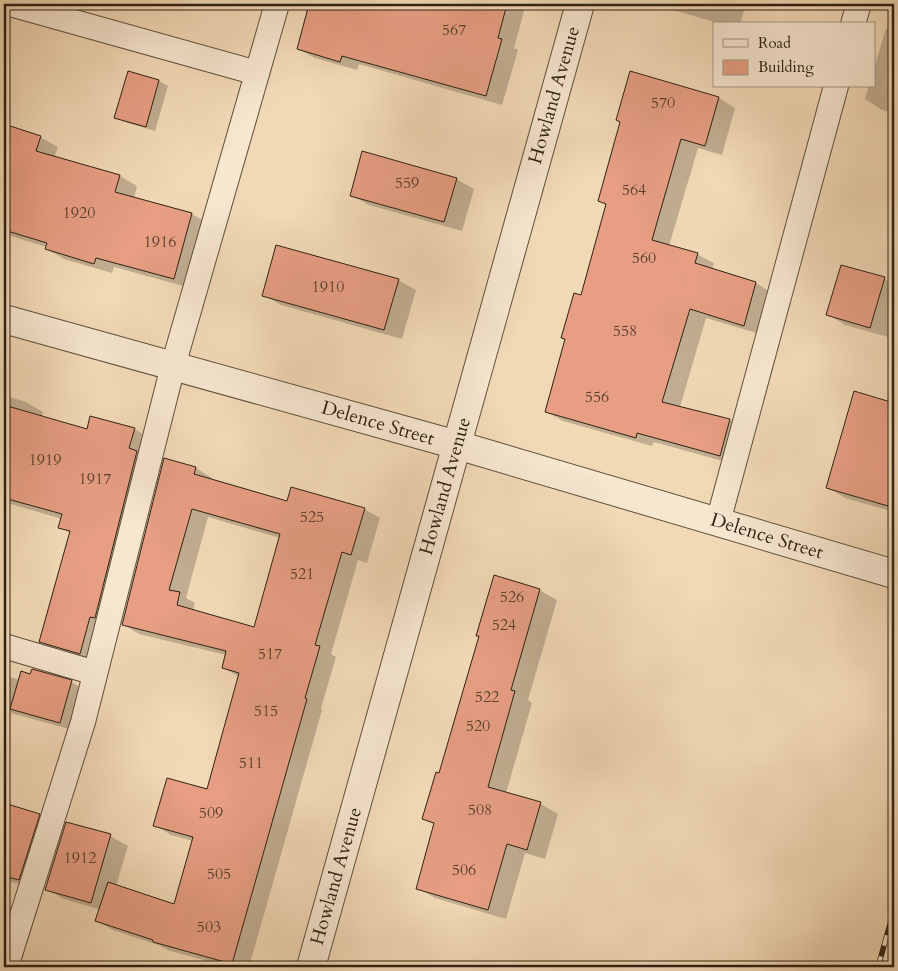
<svg xmlns="http://www.w3.org/2000/svg" width="898" height="971" font-family="Cardo,serif">
	<style>
		.shadow { fill: #0003; fill-rule: evenodd }
		.building { fill: #e79e83; stroke: #2d2113; fill-rule: evenodd }
		.lines { fill: none; stroke-linecap: round; stroke-linejoin: round }
		.service-casing { stroke: #5e4f3c; stroke-width: 26 }
		.minor-casing { stroke: #5e4f3c; stroke-width: 30 }
		.service { stroke: #f7e6d0; stroke-width: 24 }
		.minor { stroke: #f7e6d0; stroke-width: 28 }
		.rail-casing { stroke: #2d2113; stroke-width: 5.5 }
		.rail { stroke: #f7e6d0; stroke-width: 4; stroke-dasharray: 11; stroke-linecap: butt }
		.labels { text-anchor: middle; dominant-baseline: central; stroke-width: 4; stroke-linejoin: round; paint-order: stroke }
		.number-label { font-size: 16px; fill: #5c402f }
		.street-label { font-size: 19px; fill: #2d2113; stroke: #f7e6d0 }
	</style>
	<rect width="100%" height="100%" fill="#f2d9b6"/>
	<filter id="stains"><feTurbulence type="fractalNoise" baseFrequency=".004" numOctaves="4"/><feColorMatrix values="0 0 0 0 .2 0 0 0 0 .09 0 0 0 0 .02 0 0 0 .5 -.17"/></filter>
	<radialGradient id="worn" r=".72"><stop offset=".6" stop-color="#630" stop-opacity="0"/><stop offset="1" stop-color="#630" stop-opacity=".3"/></radialGradient>
	<!-- shadow -->
	<g class="shadow">
		<polygon points="86,4 113,4 111,11"/>
		<polygon points="311,4 526,4 514,48 518,50 502,105 359,64 357,70 315,58 298,49"/>
		<polygon points="662,4 746,4 740,24 721,24 670,9"/>
		<polygon points="886,28 894,31 894,113 882,110 865,99 869,86 874,86 874,68"/>
		<polygon points="128,73 159,81 168,86 155,131 125,122 116,117"/>
		<polygon points="631,73 719,98 735,108 722,155 698,148 669,246 697,254 714,263 712,270 756,283 772,293 760,334 706,318 680,407 730,420 746,430 737,465 654,442 652,446 563,421 547,412 582,296 607,205 599,201 622,122"/>
		<polygon points="4,126 40,137 58,147 54,158 120,176 137,186 134,198 192,214 209,224 191,288 114,267 112,273 64,259 47,249 47,247 4,234"/>
		<polygon points="456,179 474,189 462,231 369,205 351,195"/>
		<polygon points="884,279 894,284 894,315 888,337 845,325 828,314"/>
		<polygon points="398,280 416,290 402,339 281,305 263,295"/>
		<polygon points="855,393 894,404 894,512 845,498 828,488"/>
		<polygon points="4,395 26,402 43,412 42,417 87,431 134,429 152,439 98,663 58,652 41,641 70,533 60,527 62,519 4,502"/>
		<path d="M 165,460 L 196,468 L 212,478 L 211,481 L 288,503 L 364,509 L 380,518 L 367,563 L 358,560 L 331,654 L 336,657 L 321,708 L 322,710 L 249,967 L 230,967 L 170,951 L 161,946 L 113,930 L 97,921 L 101,910 L 64,899 L 46,889 L 110,836 L 128,846 L 116,886 L 175,905 L 193,841 L 171,835 L 155,825 L 208,791 L 239,677 L 223,667 L 226,655 L 139,634 L 123,624 ZM 208,517 L 280,538 L 255,629 L 193,611 L 195,603 L 186,598 Z"/>
		<polygon points="539,590 557,600 528,700 532,703 506,793 541,804 558,814 545,859 525,853 506,919 435,898 418,888 435,825 424,819 440,774"/>
		<polygon points="4,675 20,680 71,682 87,691 76,731 4,711"/>
		<polygon points="4,805 39,815 56,824 35,888 4,880"/>
	</g>
	<!-- building -->
	<g class="building">
		<polygon points="309,4 507,4 498,38 502,39 486,96 342,56 340,62 297,49"/>
		<polygon points="128,71 159,80 146,127 114,118"/>
		<polygon points="630,71 719,97 705,146 681,139 652,240 698,253 695,263 756,282 744,326 690,309 662,402 730,419 720,456 637,433 636,438 545,412 565,339 561,338 574,293 581,295 606,204 598,201 620,122 616,120"/>
		<polygon points="4,124 41,136 36,151 120,175 115,192 192,213 174,279 96,258 94,264 45,249 47,243 4,230"/>
		<polygon points="362,151 457,178 444,222 350,196"/>
		<polygon points="276,245 399,279 384,330 262,296"/>
		<polygon points="841,265 885,277 870,328 826,315"/>
		<polygon points="854,391 894,403 894,482 888,506 826,488"/>
		<polygon points="4,405 87,429 90,416 135,428 129,448 137,451 95,618 90,617 80,654 39,642 70,531 58,528 62,514 4,498"/>
		<path d="M 164,458 L 196,467 L 194,474 L 287,501 L 291,487 L 365,508 L 351,555 L 342,552 L 315,645 L 320,646 L 305,698 L 307,699 L 232,964 L 153,942 L 153,940 L 95,921 L 108,882 L 174,904 L 193,837 L 153,826 L 167,778 L 207,789 L 239,673 L 222,668 L 226,651 L 122,625 ZM 192,509 L 280,534 L 254,627 L 177,605 L 180,592 L 169,590 Z"/>
		<polygon points="494,575 540,589 511,690 515,691 488,787 541,802 527,850 507,844 488,910 416,889 434,823 422,819 436,772 439,773 479,636 476,636"/>
		<polygon points="32,669 72,680 60,723 10,709 21,671 30,674"/>
		<polygon points="4,803 40,814 19,880 4,876"/>
		<polygon points="66,822 111,834 91,903 45,890"/>
	</g>
	<g class="lines">
		<defs>
			<g id="service">
				<polyline points="10,4 257,73"/>
				<polyline points="853,24 859,4"/>
				<polyline points="718,522 836,86"/>
				<polyline points="4,646 95,673"/>
				<polyline points="6,967 83,722 173,366 277,4"/>
			</g>
			<g id="minor">
				<polyline points="4,319 457,445 894,574"/>
				<polyline points="311,967 580,4"/>
			</g>
		</defs>
		<!-- service casing -->
		<use href="#service" class="service-casing"/>
		<!-- minor casing -->
		<use href="#minor" class="minor-casing"/>
		<!-- service -->
		<use href="#service" class="service"/>
		<!-- minor -->
		<use href="#minor" class="minor"/>
		<defs>
			<polyline id="rail" points="878,967 894,910"/>
		</defs>
		<!-- rail casing -->
		<use href="#rail" class="rail-casing"/>
		<!-- rail -->
		<use href="#rail" class="rail"/>
	</g>
	<g class="labels">
		<!-- number labels -->
		<g class="number-label">
			<text x="454" y="30">567</text>
			<text x="663" y="103">570</text>
			<text x="407" y="183">559</text>
			<text x="634" y="190">564</text>
			<text x="79" y="213">1920</text>
			<text x="160" y="242">1916</text>
			<text x="644" y="258">560</text>
			<text x="328" y="287">1910</text>
			<text x="625" y="331">558</text>
			<text x="597" y="397">556</text>
			<text x="45" y="460">1919</text>
			<text x="95" y="479">1917</text>
			<text x="312" y="517">525</text>
			<text x="302" y="574">521</text>
			<text x="512" y="597">526</text>
			<text x="504" y="625">524</text>
			<text x="270" y="654">517</text>
			<text x="487" y="697">522</text>
			<text x="266" y="711">515</text>
			<text x="478" y="726">520</text>
			<text x="251" y="763">511</text>
			<text x="480" y="810">508</text>
			<text x="211" y="813">509</text>
			<text x="80" y="858">1912</text>
			<text x="464" y="870">506</text>
			<text x="219" y="874">505</text>
			<text x="209" y="927">503</text>
		</g>
		<!-- street labels -->
		<g class="street-label">
			<text transform="translate(554 95) rotate(-74)">Howland Avenue</text>
			<text transform="translate(378 423) rotate(16)">Delence Street</text>
			<text transform="translate(445 486) rotate(-74)">Howland Avenue</text>
			<text transform="translate(767 536) rotate(17)">Delence Street</text>
			<text transform="translate(336 876) rotate(-74)">Howland Avenue</text>
		</g>
	</g>
	<!-- margin -->
	<rect width="898" height="971" fill="none" stroke="#f2d9b6" stroke-width="20"/>
	<rect x="5" y="5" width="888" height="961" fill="none" stroke="#2d2113" stroke-width="2.5"/>
	<rect x="10" y="10" width="878" height="951" fill="none" stroke="#2d2113"/>
	<!-- legend -->
	<rect x="713" y="22" width="162" height="65" fill="#f7e6d0" stroke="#a69784"/>
	<rect x="723" y="39" width="25" height="8" fill="#f7e6d0" stroke="#a69784"/>
	<text x="758" y="48" font-size="15" fill="#2d2113">Road</text>
	<rect x="723" y="60" width="25" height="15" fill="#e79e83" stroke="#a69784"/>
	<text x="758" y="72" font-size="15" fill="#2d2113">Building</text>
	<rect width="100%" height="100%" filter="url(#stains)"/>
	<rect width="100%" height="100%" fill="url(#worn)"/>
</svg>
